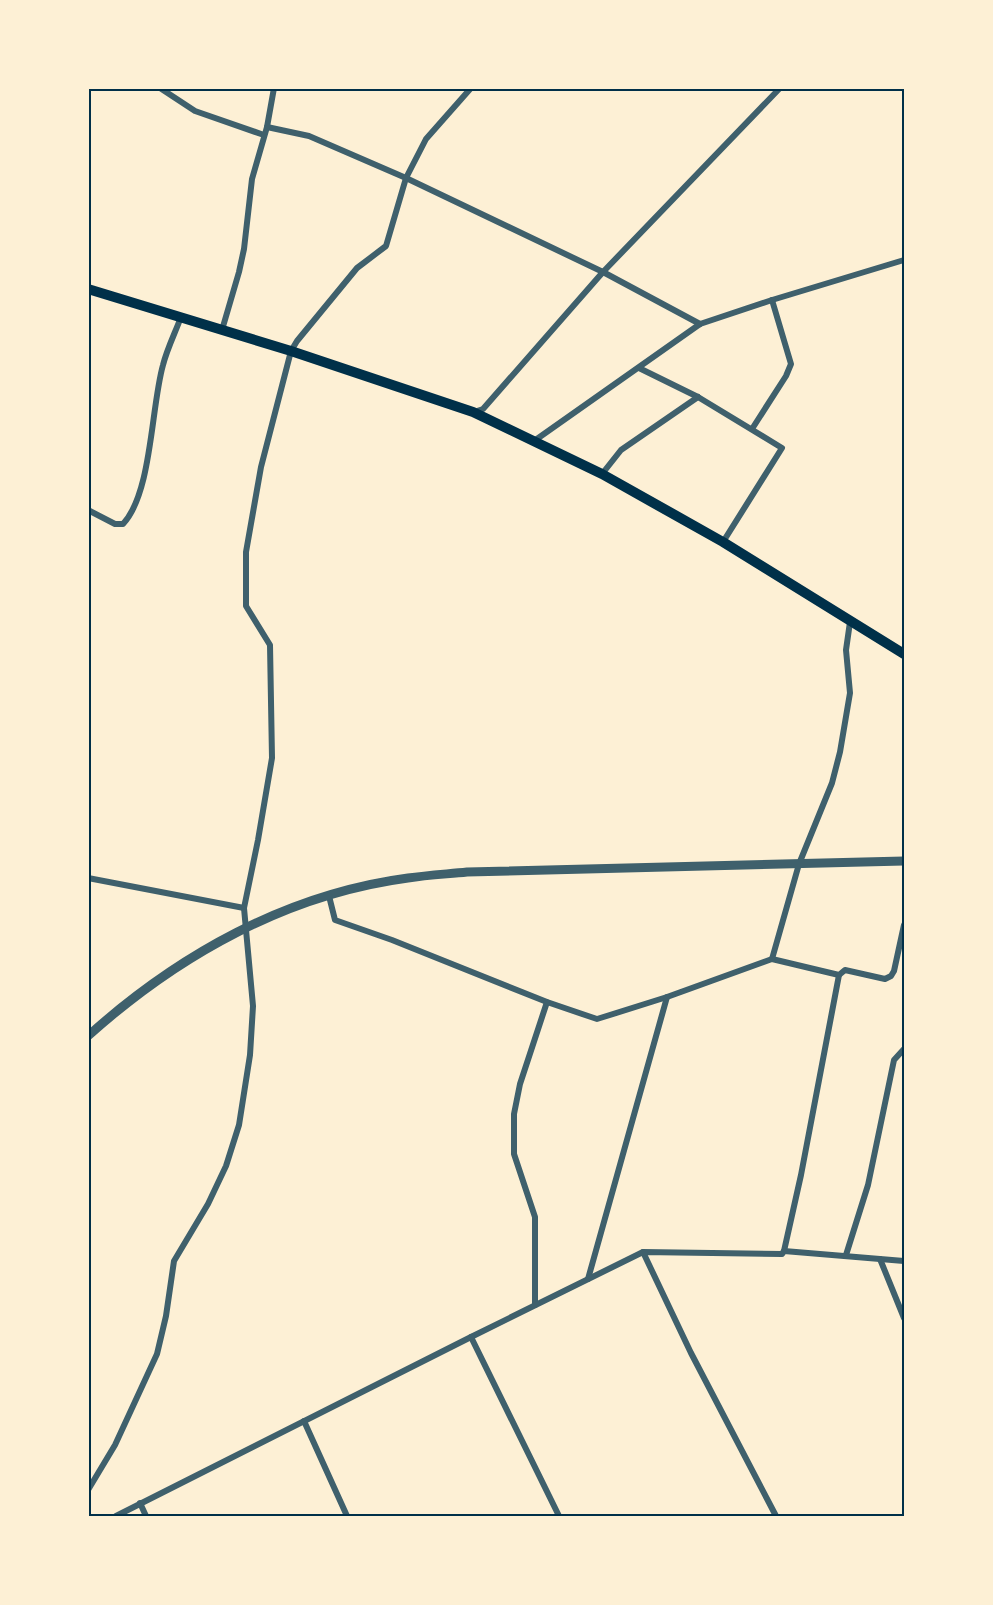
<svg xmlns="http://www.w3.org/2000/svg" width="993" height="1605" font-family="Barlow,sans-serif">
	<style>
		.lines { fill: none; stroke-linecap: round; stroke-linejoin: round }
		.minor { stroke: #3f606c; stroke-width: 6 }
		.tertiary { stroke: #3f606c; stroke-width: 9 }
		.secondary { stroke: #003049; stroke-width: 10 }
		.neatline { fill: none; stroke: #003049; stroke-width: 2 }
	</style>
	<rect width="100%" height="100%" fill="#fdf0d5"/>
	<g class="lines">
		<!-- minor -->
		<g class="minor">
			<polyline points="160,88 195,111 264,135"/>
			<polyline points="267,127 309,136 406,178 603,272 700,324"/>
			<polyline points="222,330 239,272 244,249 252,179 267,127 274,88"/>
			<polyline points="639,368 698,397 782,448 723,542"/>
			<polyline points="474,412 483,409 603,272 780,88"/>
			<polyline points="752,429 786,376 791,364 772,300"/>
			<polyline points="534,441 700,324 772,300 904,260"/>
			<polyline points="602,474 621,450 698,397"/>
			<path d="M 88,510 L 115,524 L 123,524 C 152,493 151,407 163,365 C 167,349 175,333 181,317"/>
			<polyline points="88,878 244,908"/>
			<polyline points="329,896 335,920 392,940 547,1002 597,1019 667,997 772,959 839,975 845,970 885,979 891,976 894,971 904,925"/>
			<polyline points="772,959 799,864 832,783 840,752 850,693 846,650 850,622"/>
			<polyline points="784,1251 801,1175 839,975"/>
			<polyline points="643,1252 691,1353 776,1516"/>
			<polyline points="846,1255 868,1185 894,1060 904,1049"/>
			<polyline points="880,1259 904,1318"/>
			<polyline points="588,1279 667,997"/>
			<polyline points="535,1305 535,1217 514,1154 514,1114 520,1084 547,1002"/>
			<polyline points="471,1337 559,1516"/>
			<polyline points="304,1421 347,1516"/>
			<polyline points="88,1490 115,1445 157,1354 166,1316 174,1261 208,1204 226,1166 239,1125 250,1055 253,1006 244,908 258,840 272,758 270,645 246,606 246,552 261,467 291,351 297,341 357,268 386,246 406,178 426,139 471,88"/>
			<polyline points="140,1503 146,1516"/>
			<polyline points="116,1516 471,1337 643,1252 782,1254 784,1251 904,1261"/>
		</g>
		<!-- tertiary -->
		<path class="tertiary" d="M 88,1036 C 178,955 287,894 408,878 C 428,875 448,874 467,872 L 904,861"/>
		<!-- secondary -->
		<polyline class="secondary" points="88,289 291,351 473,412 602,474 723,542 904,654"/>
	</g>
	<!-- border -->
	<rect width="993" height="1605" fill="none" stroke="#fdf0d5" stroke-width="180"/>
	<rect x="90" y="90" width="813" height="1425" class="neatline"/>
</svg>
